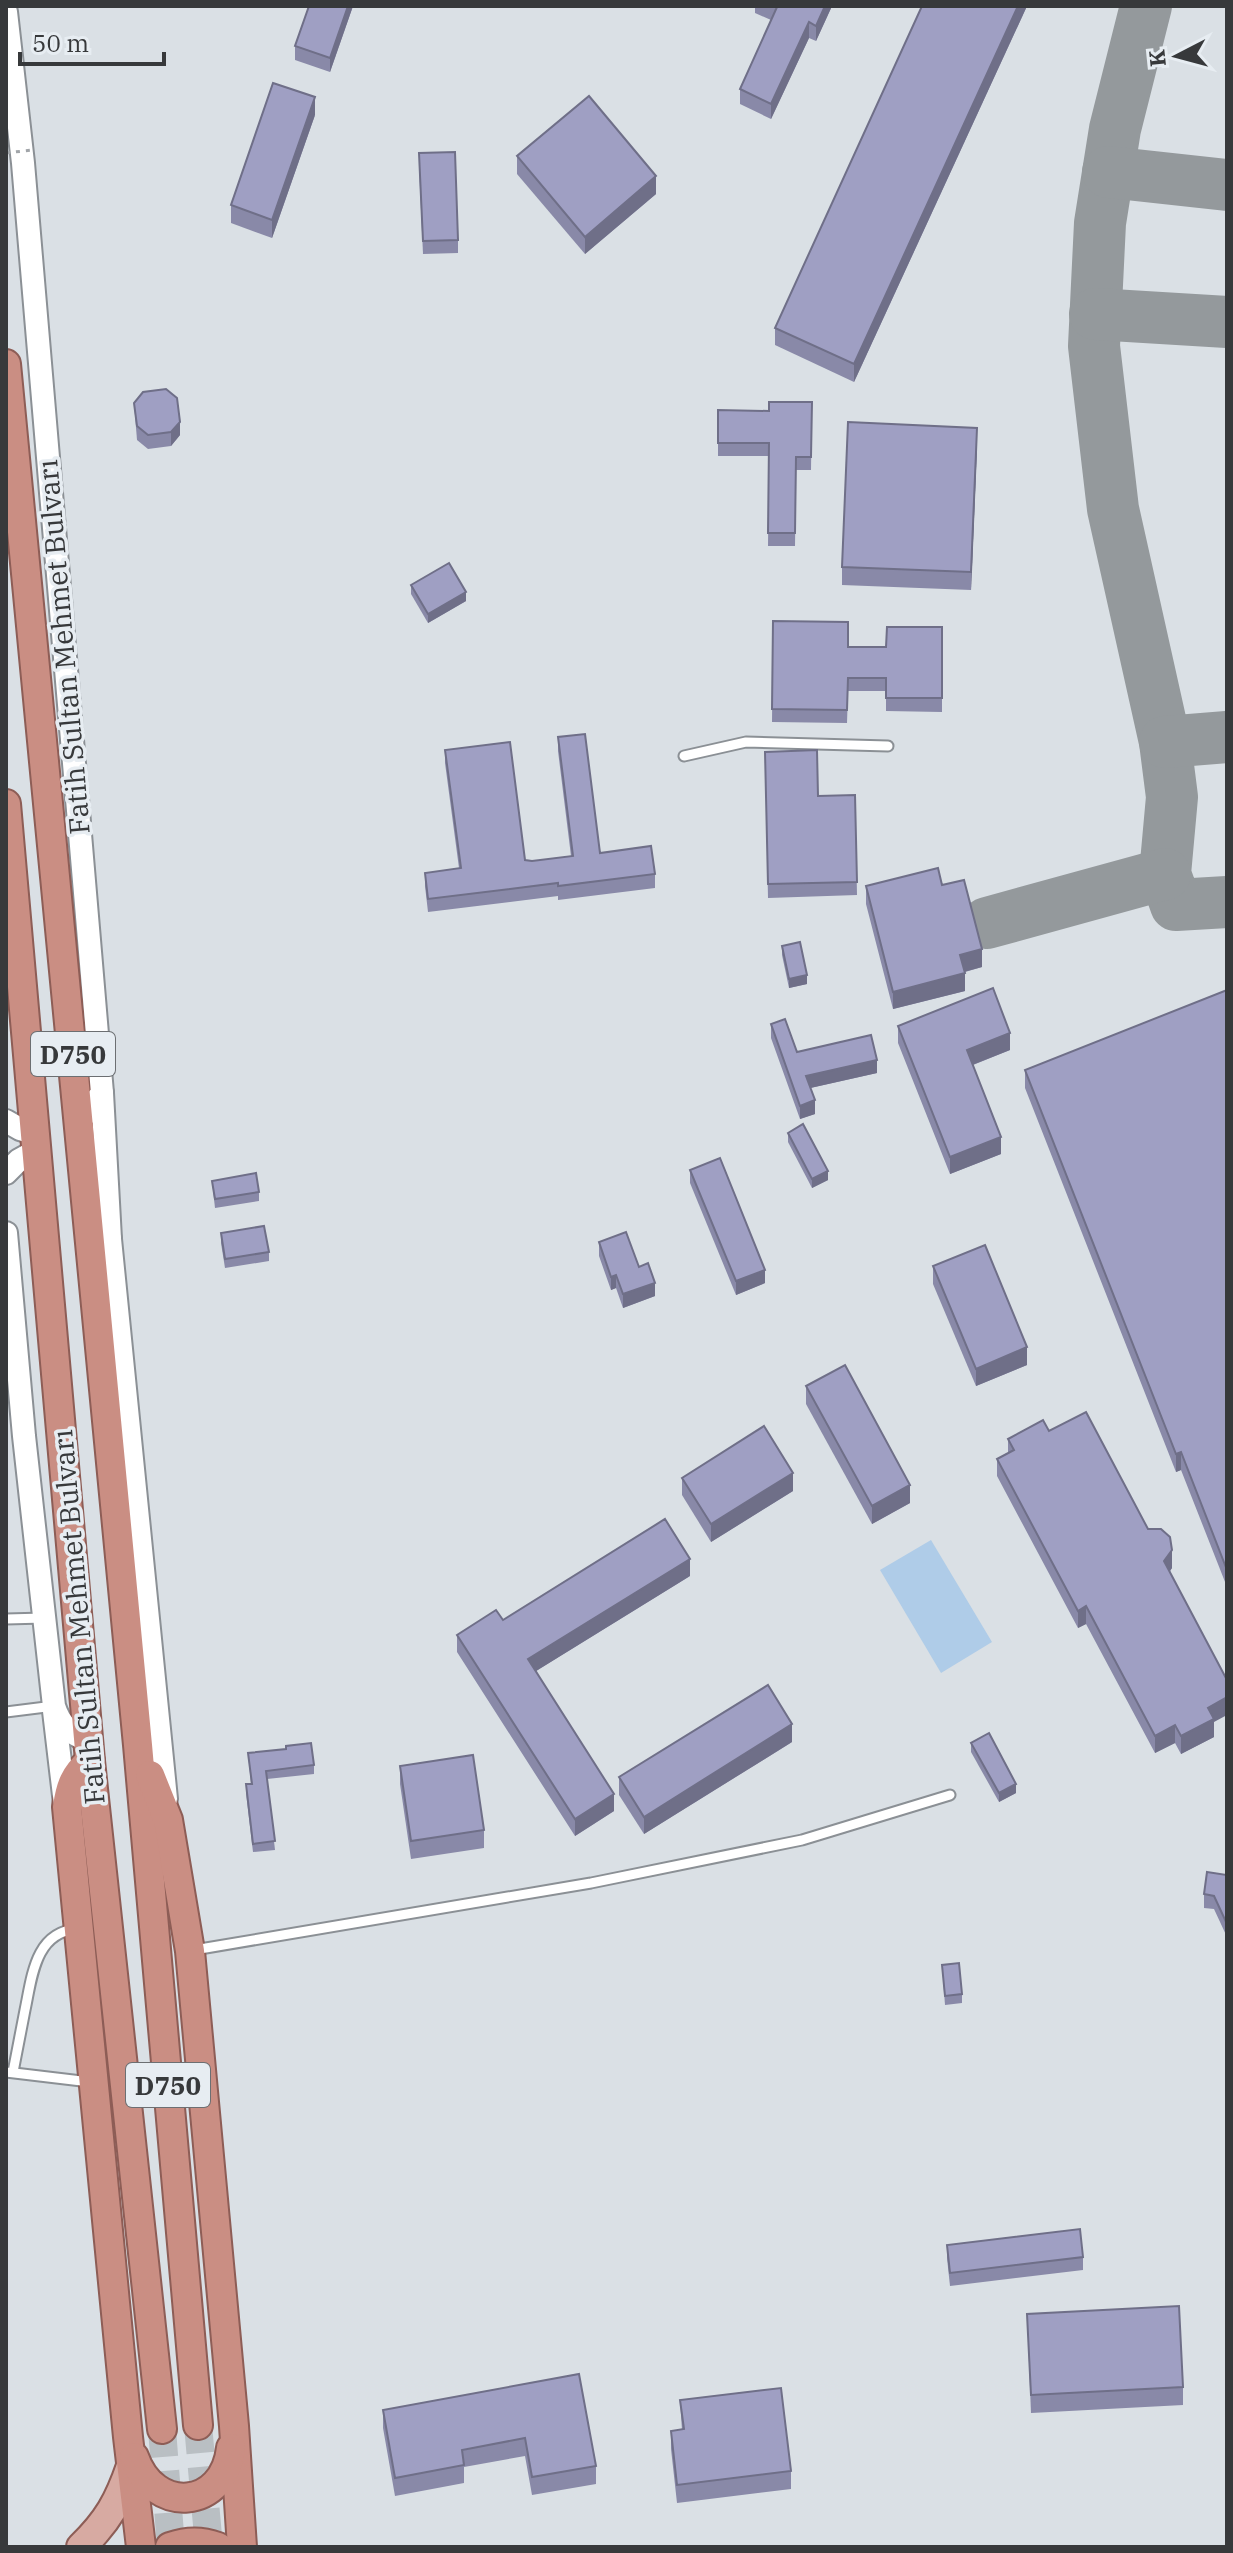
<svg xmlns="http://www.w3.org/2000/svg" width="1233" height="2553" font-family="'IBM Plex Serif',serif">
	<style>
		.green { fill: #afcce8 }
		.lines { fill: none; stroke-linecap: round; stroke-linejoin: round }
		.taxiway { stroke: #94999c; stroke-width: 52 }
		.trunk-tunnel { stroke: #b9bfc3; stroke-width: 28; stroke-dasharray: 28 14; stroke-linecap: butt }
		.service-casing { stroke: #8b9095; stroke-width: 13 }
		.tertiary-casing { stroke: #8b9095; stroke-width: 26 }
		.primary-casing { stroke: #8d5d56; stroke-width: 32 }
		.trunk-casing { stroke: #8d5d56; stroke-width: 32 }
		.service { stroke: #fff; stroke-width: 9 }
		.tertiary { stroke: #fff; stroke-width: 22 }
		.primary { stroke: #d7aaa2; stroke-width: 28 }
		.trunk { stroke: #ca8e83; stroke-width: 28 }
		.path-bridge { stroke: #a1a5a9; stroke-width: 3; stroke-dasharray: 4 6; stroke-linecap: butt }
		.wall { fill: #8989a8 }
		.shaded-wall { fill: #6f6f88 }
		.building { fill: #9f9fc3; stroke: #6f6f88; stroke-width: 2 }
		.labels { text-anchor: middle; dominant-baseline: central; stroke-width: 7; stroke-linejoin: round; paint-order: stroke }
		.shield { fill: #e7edf2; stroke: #6c6f72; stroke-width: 2 }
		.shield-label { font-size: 26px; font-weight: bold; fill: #37393b }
		.street-label { font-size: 28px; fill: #37393b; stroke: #e7edf2 }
	</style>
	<rect width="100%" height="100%" fill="#dae0e5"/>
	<!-- green -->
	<polygon class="green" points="931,1540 992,1642 941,1673 880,1570"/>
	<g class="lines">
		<!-- taxiway -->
		<g class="taxiway">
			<polyline points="1146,6 1115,129 1100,223 1094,346 1113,509 1165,742 1172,797 1165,874 1176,905 1227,902"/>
			<polyline points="1108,172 1227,185"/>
			<polyline points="1095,314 1227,322"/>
			<polyline points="1165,742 1227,737"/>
			<polyline points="987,923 1165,874"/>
		</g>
		<!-- trunk-tunnel -->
		<g class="trunk-tunnel">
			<polyline points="198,2425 209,2547"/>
			<polyline points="162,2429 171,2547"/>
		</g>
		<defs>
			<g id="service">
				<polyline points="684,756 746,742 888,746"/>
				<polyline points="6,1619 44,1618"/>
				<polyline points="6,1712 54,1706"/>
				<polyline points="194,1950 591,1883 802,1840 950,1795"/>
				<polyline points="6,2072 90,2082"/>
				<path d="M 13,2072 C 17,2051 21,2031 25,2010 C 32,1977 35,1932 77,1929"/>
			</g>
			<g id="tertiary">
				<polyline points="6,12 23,163 102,1093 79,1122"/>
				<polyline points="102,1093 110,1239"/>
				<polyline points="6,1121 20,1129 36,1134"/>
				<polyline points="6,1173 19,1160 37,1150"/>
				<polyline points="86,1208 110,1239 166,1799"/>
				<path d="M 6,1233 L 24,1436 L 54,1706 C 60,1725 70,1734 89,1741"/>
				<polyline points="54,1711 65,1804"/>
			</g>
			<path id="primary" d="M 81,2547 C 108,2521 119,2501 131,2466"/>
			<g id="trunk">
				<polyline points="6,364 138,1745 198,2425"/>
				<polyline points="6,804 90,1761 162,2429"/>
				<path d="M 90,1761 C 74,1775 70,1786 67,1807 L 128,2437 L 141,2547"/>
				<polyline points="150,1775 168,1820 190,1951 234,2426 242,2547"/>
				<path d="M 134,2457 C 154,2515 224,2510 231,2448"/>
				<path d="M 170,2547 C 188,2541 201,2541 218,2547"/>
			</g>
		</defs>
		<!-- service casing -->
		<use href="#service" class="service-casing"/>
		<!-- tertiary casing -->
		<use href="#tertiary" class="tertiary-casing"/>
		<!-- primary casing -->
		<use href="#primary" class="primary-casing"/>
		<!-- trunk casing -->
		<use href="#trunk" class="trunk-casing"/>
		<!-- service -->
		<use href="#service" class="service"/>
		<!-- tertiary -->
		<use href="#tertiary" class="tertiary"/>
		<!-- primary -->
		<use href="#primary" class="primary"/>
		<!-- trunk -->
		<use href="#trunk" class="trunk"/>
		<!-- path-bridge -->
		<polyline class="path-bridge" points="6,153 32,150"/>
	</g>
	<!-- wall -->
	<g class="wall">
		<polygon points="309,6 353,6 330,72 295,60 295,46"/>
		<polygon points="755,6 832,6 816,41 809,38 771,119 740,104 740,89 771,20 755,13"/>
		<polygon points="922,6 1027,6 854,382 775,345 775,328"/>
		<polygon points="315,115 272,238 231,223 231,205"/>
		<polygon points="517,156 656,194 585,254 517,174"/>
		<polygon points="419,167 458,240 458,253 423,254"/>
		<polygon points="812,402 811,470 796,470 795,546 768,546 769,456 718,456 718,410 769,411"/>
		<polygon points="134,403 180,435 171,446 148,449 137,440"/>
		<polygon points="977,446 971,590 842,585 842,567"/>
		<polygon points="411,585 466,601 428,623 411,594"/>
		<polygon points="773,621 848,647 886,647 942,627 942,712 886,711 886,691 848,691 847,723 772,722"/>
		<polygon points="558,737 600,853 655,874 655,888 558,900 558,896 428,912 425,886 425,873 459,868 445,763 445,750 525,860 532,861 571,856 558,751"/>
		<polygon points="765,752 818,796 855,795 857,895 768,898"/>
		<polygon points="942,885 982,967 965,972 965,991 893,1009 866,904 866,886"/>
		<polygon points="782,946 807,984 789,988 782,955"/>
		<polygon points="1227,990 1227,1587 1181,1470 1176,1472 1025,1088 1025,1070"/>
		<polygon points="771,1024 797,1052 877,1073 810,1088 815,1114 800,1119 771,1038"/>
		<polygon points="898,1026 1010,1050 973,1065 1001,1154 950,1174 898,1043"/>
		<polygon points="788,1133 828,1180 812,1188 788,1142"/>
		<polygon points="690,1170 765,1283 736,1295 690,1183"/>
		<polygon points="212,1181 259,1192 259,1201 215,1208"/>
		<polygon points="221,1233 269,1252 269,1261 225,1268 221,1243"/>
		<polygon points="599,1242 639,1267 655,1296 623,1308 616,1288 611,1290 599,1256"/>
		<polygon points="933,1266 1027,1365 976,1386 933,1284"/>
		<polygon points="806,1386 910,1503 872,1524 806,1404"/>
		<polygon points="1049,1431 1148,1529 1172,1568 1170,1571 1214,1722 1214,1737 1181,1754 1175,1743 1155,1753 1086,1624 1078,1628 997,1476 997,1459 1008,1453 1008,1439"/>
		<polygon points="682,1478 793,1491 711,1542 682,1495"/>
		<polygon points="690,1576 536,1671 614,1811 575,1836 457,1652 457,1635 503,1620"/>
		<polygon points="792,1742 644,1834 619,1795 619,1777"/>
		<polygon points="971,1743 1016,1793 999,1802 971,1752"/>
		<polygon points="248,1753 314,1765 314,1774 267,1779 275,1850 253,1852 246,1793 246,1784 251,1784"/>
		<polygon points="400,1766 484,1830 484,1848 411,1859 400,1784"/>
		<polygon points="1227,1875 1227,1937 1214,1909 1204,1908 1204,1894"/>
		<polygon points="942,1965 962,1994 962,2003 945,2005"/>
		<polygon points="947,2245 1083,2257 1083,2270 950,2286 947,2258"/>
		<polygon points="1027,2314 1183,2387 1183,2405 1031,2413"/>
		<polygon points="579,2374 596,2466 596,2484 532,2495 525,2456 464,2467 464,2483 395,2496 383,2428 383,2410"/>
		<polygon points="680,2400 791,2471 791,2489 677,2503 671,2449 671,2431 682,2430"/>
	</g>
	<!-- shaded-wall -->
	<g class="shaded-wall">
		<polygon points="348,6 353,6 330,72 330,58"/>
		<polygon points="825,6 832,6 816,41 816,26"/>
		<polygon points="1018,6 1027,6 854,382 854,364"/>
		<polygon points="809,22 809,38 771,119 771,104"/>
		<polygon points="315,97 315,115 272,238 272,220"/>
		<polygon points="656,176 656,194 585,254 585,237"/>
		<polygon points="180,422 180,435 171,446 171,432"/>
		<polygon points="977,428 977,446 971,590 971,572"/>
		<polygon points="466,592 466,601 428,623 428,614"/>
		<polygon points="982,949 982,967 960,973 960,955"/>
		<polygon points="965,973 965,991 893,1009 893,992"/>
		<polygon points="807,975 807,984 789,988 789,979"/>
		<polygon points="1010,1033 1010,1050 967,1067 967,1050"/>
		<polygon points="877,1060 877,1073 806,1089 806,1076"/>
		<polygon points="815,1100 815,1114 800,1119 800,1106"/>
		<polygon points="1001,1137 1001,1154 950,1174 950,1157"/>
		<polygon points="828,1171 828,1180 812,1188 812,1179"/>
		<polygon points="765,1270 765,1283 736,1295 736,1281"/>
		<polygon points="616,1275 616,1288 611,1290 611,1277"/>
		<polygon points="655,1283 655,1296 623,1308 623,1294"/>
		<polygon points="1027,1347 1027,1365 976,1386 976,1369"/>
		<polygon points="1181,1452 1181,1470 1176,1472 1176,1454"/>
		<polygon points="793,1473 793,1491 711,1542 711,1524"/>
		<polygon points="910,1485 910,1503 872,1524 872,1506"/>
		<polygon points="1172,1550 1172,1568 1164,1579 1164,1561"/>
		<polygon points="690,1559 690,1576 528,1676 528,1659"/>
		<polygon points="1086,1606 1086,1624 1078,1628 1078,1611"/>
		<polygon points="1227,1697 1227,1715 1214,1722 1214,1737 1181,1754 1181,1736 1208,1708"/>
		<polygon points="792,1724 792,1742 644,1834 644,1817"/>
		<polygon points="1175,1725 1175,1743 1155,1753 1155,1736"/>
		<polygon points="1016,1784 1016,1793 999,1802 999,1793"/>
		<polygon points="614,1794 614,1811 575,1836 575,1819"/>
	</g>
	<!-- building -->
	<g class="building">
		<polygon points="309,6 348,6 330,58 295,46"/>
		<polygon points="774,6 825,6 816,26 809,22 771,104 740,89 777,7"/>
		<polygon points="922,6 1018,6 854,364 775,328"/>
		<polygon points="273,83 315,97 272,220 231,205"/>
		<polygon points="589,96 656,176 585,237 517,156"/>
		<polygon points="455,152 458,240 423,241 419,153"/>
		<polygon points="166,389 177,398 180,422 171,432 148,435 137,426 134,403 143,392"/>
		<polygon points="769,402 812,402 811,457 796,457 795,533 768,533 769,443 718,443 718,410 769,411"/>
		<polygon points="848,422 977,428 971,572 842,567"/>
		<polygon points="449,563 466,592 428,614 411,585"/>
		<polygon points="773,621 848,622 848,647 886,647 887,627 942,627 942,698 886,698 886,678 848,678 847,710 772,709"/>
		<polygon points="585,734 600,853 651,846 655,874 558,886 558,883 428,899 425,873 461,868 445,750 510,742 525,860 532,861 573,856 558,737"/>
		<polygon points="817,750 818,796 855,795 857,882 768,884 765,752"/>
		<polygon points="938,868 942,885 964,880 982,949 960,955 965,973 893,992 866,886"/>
		<polygon points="800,942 807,975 789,979 782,946"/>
		<polygon points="993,988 1010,1033 967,1050 1001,1137 950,1157 898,1026"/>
		<polygon points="1227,990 1227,1570 1181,1452 1176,1454 1025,1070"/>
		<polygon points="785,1019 797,1052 871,1035 877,1060 806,1076 815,1100 800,1106 771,1024"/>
		<polygon points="803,1124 828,1171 812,1179 788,1133"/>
		<polygon points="720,1158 765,1270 736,1281 690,1170"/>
		<polygon points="256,1173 259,1192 215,1199 212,1181"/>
		<polygon points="264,1226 269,1252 225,1259 221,1233"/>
		<polygon points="626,1232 639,1267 648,1263 655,1283 623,1294 616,1275 611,1277 599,1242"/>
		<polygon points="985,1245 1027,1347 976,1369 933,1266"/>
		<polygon points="845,1365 910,1485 872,1506 806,1386"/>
		<polygon points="1086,1412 1148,1529 1161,1529 1170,1537 1172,1550 1164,1561 1227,1680 1227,1697 1208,1708 1214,1719 1181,1736 1175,1725 1155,1736 1086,1606 1078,1611 997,1459 1014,1450 1008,1439 1043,1420 1049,1431"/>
		<polygon points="764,1426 793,1473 711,1524 682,1478"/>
		<polygon points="665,1519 690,1559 528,1659 614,1794 575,1819 457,1635 496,1610 503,1620"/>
		<polygon points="768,1685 792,1724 644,1817 619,1777"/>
		<polygon points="989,1733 1016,1784 999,1793 971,1743"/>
		<polygon points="311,1743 314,1765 266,1771 275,1841 253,1844 246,1784 252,1784 248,1753 286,1749 286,1746"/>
		<polygon points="473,1755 484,1830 411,1841 400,1766"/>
		<polygon points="1207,1872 1227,1875 1227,1924 1214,1896 1204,1894"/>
		<polygon points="959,1963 962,1994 945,1996 942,1965"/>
		<polygon points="1080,2229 1083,2257 950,2273 947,2245"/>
		<polygon points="1179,2306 1183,2387 1031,2395 1027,2314"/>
		<polygon points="579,2374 596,2466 532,2477 525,2438 462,2450 464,2465 395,2478 383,2410"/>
		<polygon points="781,2388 791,2471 677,2485 671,2431 684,2429 680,2400"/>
	</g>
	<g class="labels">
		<!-- shield labels -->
		<g class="shield">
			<rect x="31" y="1032" width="84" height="44" rx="6"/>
			<rect x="126" y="2063" width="84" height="44" rx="6"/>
		</g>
		<g class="shield-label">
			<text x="73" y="1054">D750</text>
			<text x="168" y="2085">D750</text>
		</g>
		<!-- street labels -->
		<g class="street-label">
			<text transform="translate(63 647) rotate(-95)">Fatih Sultan Mehmet Bulvarı</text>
			<text transform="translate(78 1617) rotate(-95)">Fatih Sultan Mehmet Bulvarı</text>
		</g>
	</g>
	<!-- border -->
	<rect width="1233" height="2553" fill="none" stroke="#37393b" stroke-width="16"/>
	<!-- north arrow -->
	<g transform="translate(1177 56) rotate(264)" stroke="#e7edf2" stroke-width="6" paint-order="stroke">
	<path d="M0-6L14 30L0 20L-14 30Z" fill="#37393b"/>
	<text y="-12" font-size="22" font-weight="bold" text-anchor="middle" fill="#37393b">K</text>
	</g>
	<!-- scale -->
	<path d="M20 52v12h144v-12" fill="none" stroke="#37393b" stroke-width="4"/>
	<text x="32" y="52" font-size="24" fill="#37393b" stroke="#e7edf2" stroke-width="6" paint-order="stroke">50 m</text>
</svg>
